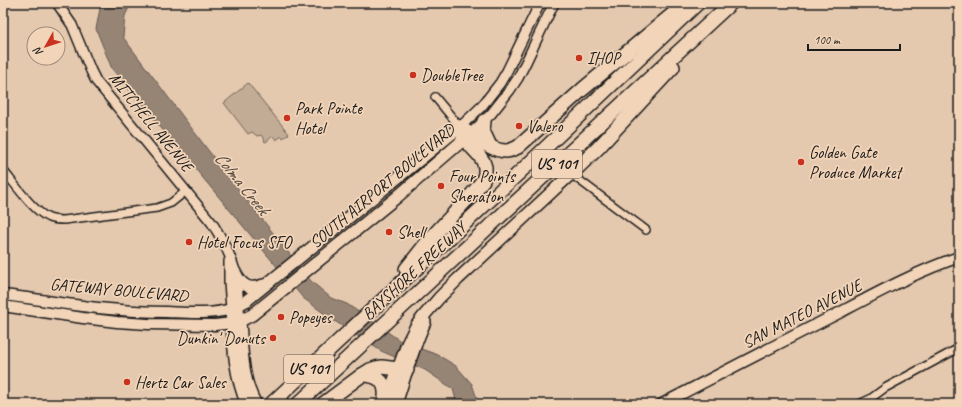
<svg xmlns="http://www.w3.org/2000/svg" width="962" height="407" font-family="Caveat,sans-serif">
	<style>
		.green { fill: #c3ac96; stroke: #706459 }
		.water { fill: #968474; stroke: #655a51 }
		.lines { fill: none; stroke-linecap: round; stroke-linejoin: round }
		.minor-casing { stroke: #1c1c1c; stroke-width: 10 }
		.tertiary-casing { stroke: #1c1c1c; stroke-width: 12 }
		.secondary-casing { stroke: #1c1c1c; stroke-width: 13 }
		.primary-casing { stroke: #1c1c1c; stroke-width: 14 }
		.motorway-casing { stroke: #1c1c1c; stroke-width: 16 }
		.minor { stroke: #f2d4b8; stroke-width: 7 }
		.tertiary { stroke: #f2d4b8; stroke-width: 9 }
		.secondary { stroke: #f2d4b8; stroke-width: 10 }
		.primary { stroke: #f2d4b8; stroke-width: 11 }
		.motorway { stroke: #f2d4b8; stroke-width: 13 }
		.poi-dot { fill: #c8321e; stroke: #f2d4b8; stroke-width: 1.5 }
		.labels { text-anchor: middle; dominant-baseline: central; stroke-width: 3.5; stroke-linejoin: round; paint-order: stroke }
		.shield { fill: #f2d4b8; stroke: #5c534b; stroke-width: 1 }
		.shield-label { font-size: 16px; font-weight: bold; fill: #1c1c1c }
		.poi-label { font-size: 17px; fill: #1c1c1c; stroke: #f2d4b8; text-anchor: start }
		.street-label { font-size: 17px; fill: #1c1c1c; stroke: #f2d4b8 }
		.water-label { font-size: 18px; font-style: italic; fill: #4d463f; stroke: #f2d4b8 }
	</style>
	<rect width="100%" height="100%" fill="#e5c9af"/>
	<filter id="ink" filterUnits="userSpaceOnUse"><feTurbulence type="fractalNoise" baseFrequency=".025" numOctaves="2"/><feDisplacementMap in="SourceGraphic" scale="8" xChannelSelector="R" yChannelSelector="G"/><feConvolveMatrix kernelMatrix="1 2 1 2 8 2 1 2 1" color-interpolation-filters="sRGB"/></filter>
	<g filter="url(#ink)">
		<!-- green -->
		<polygon class="green" points="248,83 289,134 283,138 282,136 276,140 273,136 266,142 264,141 265,140 261,135 257,136 252,132 248,134 224,103"/>
		<!-- water -->
		<polygon class="water" points="101,3 131,3 125,16 123,37 217,162 311,281 331,298 347,304 402,342 438,355 456,366 472,384 479,404 457,404 453,389 425,370 381,351 333,320 303,298 112,69 96,29"/>
		<g class="lines">
			<defs>
				<g id="minor">
					<polyline points="435,97 460,127"/>
					<path d="M 3,170 C 14,183 33,211 49,218 C 54,220 59,220 64,220 L 157,208 L 171,203 L 186,191"/>
					<polyline points="571,174 646,230"/>
					<polyline points="859,404 870,399 885,388 959,348"/>
				</g>
				<g id="tertiary">
					<path d="M 57,3 L 72,25 L 91,71 L 96,81 L 212,223 C 223,240 234,260 237,281 C 238,294 239,308 240,321"/>
					<polyline points="460,127 482,106 500,83 507,71 540,3"/>
					<polyline points="471,133 491,114 510,90 518,78 526,62 554,3"/>
					<polyline points="229,261 229,282 231,309"/>
				</g>
				<g id="secondary">
					<path d="M 3,295 C 39,299 74,306 109,309 C 129,311 148,312 167,312 C 189,313 210,315 231,309"/>
					<polyline points="3,306 83,318 117,322 148,324 215,325 224,324 239,322"/>
					<path d="M 662,404 C 722,373 781,342 841,312 C 879,292 918,271 959,257"/>
				</g>
				<g id="primary">
					<path d="M 235,272 C 241,285 249,291 263,285"/>
					<polyline points="386,402 407,344 416,326 422,318 439,298 458,279 571,174"/>
					<path d="M 247,404 C 234,375 233,341 231,309 L 246,301 L 460,127"/>
					<path d="M 256,404 C 242,382 242,347 240,321 L 252,315 L 397,197 L 469,135"/>
					<path d="M 396,404 C 405,376 413,348 425,322"/>
				</g>
				<g id="motorway">
					<polyline points="484,121 483,131 490,146"/>
					<path d="M 460,127 C 473,135 490,151 506,151 C 510,151 514,149 518,147 L 583,89 L 686,3"/>
					<polyline points="571,174 598,148 673,67"/>
					<polyline points="406,269 429,240 474,192 483,180 485,174 485,167 483,161 479,155 464,139 460,127"/>
					<path d="M 362,375 C 382,375 388,385 384,404"/>
					<polyline points="271,404 520,172 698,3"/>
					<polyline points="298,404 439,273 731,3"/>
					<polyline points="323,404 362,375 370,370 376,368 382,367 407,370"/>
				</g>
			</defs>
			<!-- minor casing -->
			<use href="#minor" class="minor-casing"/>
			<!-- tertiary casing -->
			<use href="#tertiary" class="tertiary-casing"/>
			<!-- secondary casing -->
			<use href="#secondary" class="secondary-casing"/>
			<!-- primary casing -->
			<use href="#primary" class="primary-casing"/>
			<!-- motorway casing -->
			<use href="#motorway" class="motorway-casing"/>
			<!-- minor -->
			<use href="#minor" class="minor"/>
			<!-- tertiary -->
			<use href="#tertiary" class="tertiary"/>
			<!-- secondary -->
			<use href="#secondary" class="secondary"/>
			<!-- primary -->
			<use href="#primary" class="primary"/>
			<!-- motorway -->
			<use href="#motorway" class="motorway"/>
		</g>
	</g>
	<!-- markers -->
	<g class="poi-dot">
		<circle cx="579" cy="58" r="4"/>
		<circle cx="413" cy="75" r="4"/>
		<circle cx="287" cy="118" r="4"/>
		<circle cx="519" cy="126" r="4"/>
		<circle cx="801" cy="162" r="4"/>
		<circle cx="441" cy="186" r="4"/>
		<circle cx="389" cy="232" r="4"/>
		<circle cx="189" cy="242" r="4"/>
		<circle cx="281" cy="317" r="4"/>
		<circle cx="273" cy="338" r="4"/>
		<circle cx="127" cy="382" r="4"/>
	</g>
	<g class="labels">
		<!-- shield labels -->
		<g class="shield">
			<rect x="532" y="150" width="50" height="28" rx="3"/>
			<rect x="284" y="355" width="50" height="28" rx="3"/>
		</g>
		<g class="shield-label">
			<text x="557" y="164">US 101</text>
			<text x="309" y="369">US 101</text>
		</g>
		<!-- poi labels -->
		<g class="poi-label">
			<text x="587" y="58">IHOP</text>
			<text x="421" y="75">DoubleTree</text>
			<text x="295" y="108">Park Pointe<tspan x="295" dy="20">Hotel</tspan></text>
			<text x="527" y="126">Valero</text>
			<text x="809" y="152">Golden Gate<tspan x="809" dy="20">Produce Market</tspan></text>
			<text x="449" y="176">Four Points<tspan x="449" dy="20">Sheraton</tspan></text>
			<text x="397" y="232">Shell</text>
			<text x="197" y="242">Hotel Focus SFO</text>
			<text x="289" y="317">Popeyes</text>
			<text x="265" y="338" text-anchor="end">Dunkin' Donuts</text>
			<text x="135" y="382">Hertz Car Sales</text>
		</g>
		<!-- street labels -->
		<g class="street-label">
			<text transform="translate(151 122) rotate(51)">MITCHELL AVENUE</text>
			<text transform="translate(382 186) rotate(-40)">SOUTH AIRPORT BOULEVARD</text>
			<text transform="translate(414 271) rotate(-43)">BAYSHORE FREEWAY</text>
			<text transform="translate(119 290) rotate(5)">GATEWAY BOULEVARD</text>
			<text transform="translate(802 314) rotate(-27)">SAN MATEO AVENUE</text>
		</g>
		<!-- water labels -->
		<g class="water-label">
			<text transform="translate(242 183) rotate(51)">Colma Creek</text>
		</g>
	</g>
	<!-- margin -->
	<rect width="962" height="407" fill="none" stroke="#f2d4b8" stroke-width="16"/>
	<rect x="8" y="8" width="946" height="391" fill="none" stroke="#1c1c1c" stroke-width="1.5" filter="url(#ink)"/>
	<!-- north arrow -->
	<g transform="translate(46 46) rotate(231)"><circle r="19" fill="#f2d4b8" stroke="#9c8a7a"/>
	<path d="M0-3L7 15L0 10L-7 15Z" fill="#c8321e"/>
	<text y="-6" font-size="11" font-weight="bold" text-anchor="middle" fill="#1c1c1c">N</text>
	</g>
	<!-- scale -->
	<path d="M808 44v6h92v-6" fill="none" stroke="#1c1c1c" stroke-width="2"/>
	<text x="814" y="44" font-size="12" fill="#1c1c1c" stroke="#f2d4b8" stroke-width="3" paint-order="stroke">100 m</text>
</svg>
